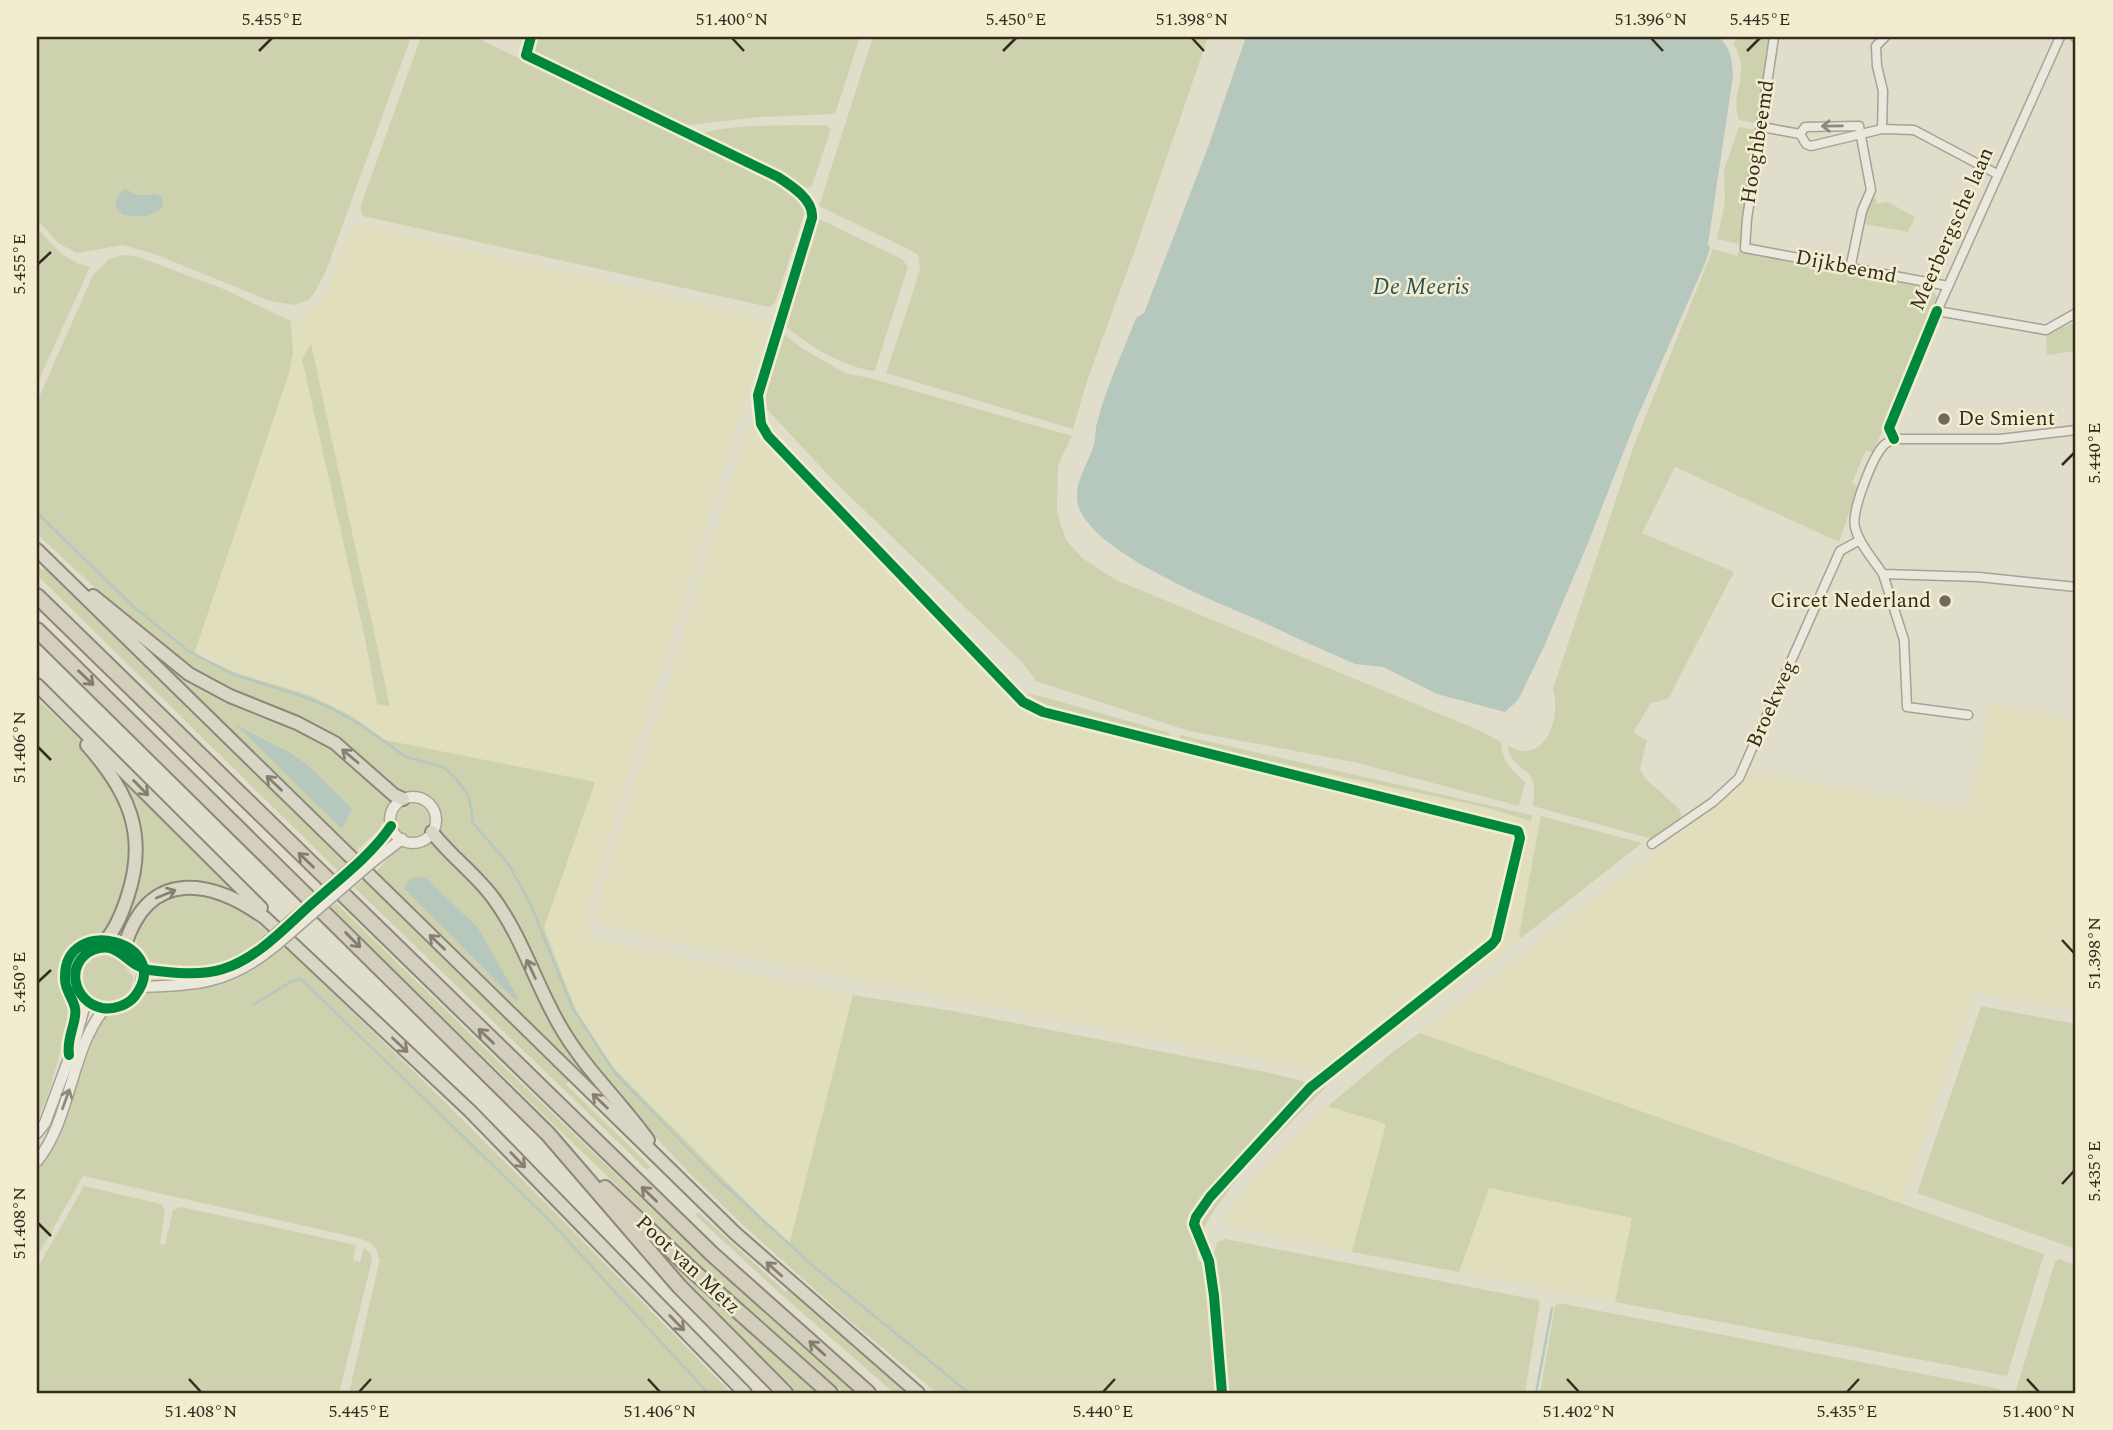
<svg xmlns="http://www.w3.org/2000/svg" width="2113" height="1430" font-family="Spectral,serif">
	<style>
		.farmland { fill: #e0debc; fill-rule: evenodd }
		.green { fill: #cdd1ae; fill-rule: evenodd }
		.water { fill: #b6c7be }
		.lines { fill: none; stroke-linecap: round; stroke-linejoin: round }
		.stream { stroke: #b6c7be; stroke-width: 2.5 }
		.minor-casing { stroke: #a6a294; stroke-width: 11 }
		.tertiary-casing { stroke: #a6a294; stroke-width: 13 }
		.trunk-casing { stroke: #8c877b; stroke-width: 16 }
		.motorway-casing { stroke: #8c877b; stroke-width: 18 }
		.minor { stroke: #eae7dc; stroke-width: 8 }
		.tertiary { stroke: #eae7dc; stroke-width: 10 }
		.trunk { stroke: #dad6c5; stroke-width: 12 }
		.motorway { stroke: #d4cebc; stroke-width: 14 }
		.tertiary-bridge-casing { stroke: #a6a294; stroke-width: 13; stroke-linecap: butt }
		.tertiary-bridge { stroke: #eae7dc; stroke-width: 10 }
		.cycleway-casing { stroke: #f3edd0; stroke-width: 15 }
		.cycleway { stroke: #00873e; stroke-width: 10 }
		.oneway { stroke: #8f897c }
		.oneway2 { stroke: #847c6c }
		.oneway3 { stroke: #878071 }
		.ticks { fill: none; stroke: #342b1d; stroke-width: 2.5 }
		.poi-dot { fill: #71695a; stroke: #f3edd0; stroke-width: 2.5 }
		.labels { text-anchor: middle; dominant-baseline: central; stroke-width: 5; stroke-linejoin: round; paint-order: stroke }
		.street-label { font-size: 21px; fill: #342b1d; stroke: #f3edd0 }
		.poi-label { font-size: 21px; fill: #342b1d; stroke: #f3edd0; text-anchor: start }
		.water-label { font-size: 23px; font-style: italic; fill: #2d5153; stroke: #f3edd0 }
		.neatline { fill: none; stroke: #342b1d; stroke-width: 2.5 }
		.ticks-label { font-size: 18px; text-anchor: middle; fill: #342b1d }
	</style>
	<rect width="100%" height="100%" fill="#e1ddcb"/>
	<!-- farmland -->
	<g class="farmland">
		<path d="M 357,224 L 767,320 L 769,325 L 586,909 L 588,929 L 592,935 L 599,939 L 853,995 L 790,1246 L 611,1065 L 579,1019 L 544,929 L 405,755 L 352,716 L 309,695 L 239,674 L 194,654 L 289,373 L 293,333 L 291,321 L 307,315 L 307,312 L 326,293 L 353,227 ZM 310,345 L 390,705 L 387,706 L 377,704 L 306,355 Z"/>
		<polygon points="757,416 844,508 931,592 1025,693 1049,706 1166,738 1170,733 1180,735 1180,742 1484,807 1531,820 1532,815 1541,816 1519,934 1521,938 1341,1076 689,945 604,925 598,915 599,899 748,430"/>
		<polygon points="1990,704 2076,718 2076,1011 1974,993 1902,1203 1420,1033 1722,801 1751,773 1970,810"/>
		<polygon points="1328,1106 1386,1123 1352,1252 1226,1225 1224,1222 1227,1215 1250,1185 1299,1131"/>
		<polygon points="1489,1188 1633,1218 1615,1302 1459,1272"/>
	</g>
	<!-- green -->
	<g class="green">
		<path d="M 37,37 L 411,37 L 326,271 L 315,292 L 309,299 L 295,305 L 270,301 L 157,255 L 123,245 L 77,253 L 58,243 L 37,219 ZM 124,189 L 143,196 L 152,193 L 162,208 L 145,217 L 123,215 L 116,199 Z"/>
		<polygon points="421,37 475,37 795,193 804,203 805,212 775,303 769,307 363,216 360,208"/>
		<polygon points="537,37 860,37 835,114 759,117 680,126 540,59 533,51"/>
		<polygon points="873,37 1208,37 1136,247 1088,378 1073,429 886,373 920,270 918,254 819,206"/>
		<path d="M 1741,37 L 1772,37 L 1758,124 L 1739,120 C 1729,88 1753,76 1733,43 Z"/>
		<path d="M 826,125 L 831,129 L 812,186 L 808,188 L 697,135 C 727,123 792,126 826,125 Z"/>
		<polygon points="1739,127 1757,130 1740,244 1717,239 1725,203 1724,170"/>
		<polygon points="1875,197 1877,204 1888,202 1915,217 1908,232 1864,224 1869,204"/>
		<path d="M 819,219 L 902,259 L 908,267 L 875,370 L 871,371 C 835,362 812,348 783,324 L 815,220 Z"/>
		<polygon points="37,228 60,253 77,263 90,267 37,384"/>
		<path d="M 1713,249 L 1737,256 L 1739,251 L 1931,287 L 1937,297 L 1873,453 L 1866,450 L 1852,483 L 1858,487 L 1839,542 L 1675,467 L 1642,533 L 1734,572 L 1668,699 L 1651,703 L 1633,733 L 1647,740 L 1640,769 L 1645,778 L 1680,810 L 1682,817 L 1675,824 L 1652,839 L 1533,806 C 1534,797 1536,785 1531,777 C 1522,765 1509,763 1508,746 C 1545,767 1562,717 1553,689 L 1633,448 Z"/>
		<polygon points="123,255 136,256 221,288 291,321 293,352 289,373 194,654 239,674 309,695 352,716 385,740 595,782 544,928 579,1018 611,1065 789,1245 853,995 953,1011 1266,1072 1326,1087 1243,1171 1215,1209 1203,1229 1196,1235 1197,1259 1204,1264 1212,1312 1218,1393 937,1393 851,1322 741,1223 691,1175 603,1081 565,1025 509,914 441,835 441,812 435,801 426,794 395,790 367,764 230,693 192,669 136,626 37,534 37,402 93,275 109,259"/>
		<polygon points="2076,322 2076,351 2047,355 2046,334"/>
		<path d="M 781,332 L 800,347 L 838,369 L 848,374 L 870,378 L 1072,436 L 1058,465 L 1057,509 L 1060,523 L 1067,541 L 1082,558 L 1116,580 L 1481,731 L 1501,742 C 1502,761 1511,770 1525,782 L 1519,806 L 1354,762 L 1189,731 L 1036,681 L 1022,662 L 834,481 L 761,403 L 762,389 Z"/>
		<polygon points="311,344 390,706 377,704 364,634 302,359"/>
		<polygon points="37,565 42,570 46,567 347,861 338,871 37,575"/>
		<path d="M 121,623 L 161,658 L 333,747 L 393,801 L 379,830 L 354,853 ZM 237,726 C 283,744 315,770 349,805 L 352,810 L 342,828 Z"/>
		<polygon points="1025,693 1040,696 1170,733 1167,738 1049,706"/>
		<path d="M 37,699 L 75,735 L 112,781 L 134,841 L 129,882 L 109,929 C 101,934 91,935 83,940 C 48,961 74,988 70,1017 L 50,1088 L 37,1123 Z"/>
		<polygon points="1180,735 1532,815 1531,821 1484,807 1180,742"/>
		<polygon points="86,737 268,915 199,883 138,907 126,923 123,921 141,839"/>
		<circle cx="413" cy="820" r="16"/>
		<polygon points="1541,816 1642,843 1521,938 1519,934"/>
		<path d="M 433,840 L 490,899 L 609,1096 L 606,1099 L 374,873 C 380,868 395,849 399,848 C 411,844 421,848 433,840 Z"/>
		<polygon points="365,879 570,1079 566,1084 651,1167 647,1170 354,887"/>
		<path d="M 186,892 L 211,893 L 242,910 L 267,932 C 255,943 244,954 229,961 C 219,965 208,965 197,966 C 183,967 162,968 150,961 C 124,945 140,911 161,900 C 169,897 178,895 186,892 Z"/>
		<path d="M 336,903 C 507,1069 675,1237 856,1393 L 844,1393 L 700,1266 L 330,908 Z"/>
		<path d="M 284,947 C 438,1091 584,1242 731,1393 L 349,1393 L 380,1259 L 378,1258 C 379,1244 366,1240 354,1237 L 83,1176 L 37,1257 L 37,1166 L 51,1151 L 101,1019 L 128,1009 L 142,995 L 152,991 L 190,991 L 231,981 L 251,971 Z"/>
		<path d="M 106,955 L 119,960 L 133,977 C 133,1007 94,1008 82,985 L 84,967 L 93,958 Z"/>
		<polygon points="1981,1006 2076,1024 2076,1249 1917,1193"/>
		<polygon points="1420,1033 2044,1254 2007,1376 1615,1302 1632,1218 1489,1188 1459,1272 1352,1252 1386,1124 1328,1106 1395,1050"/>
		<polygon points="84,1186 161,1204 165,1210 160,1244 165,1245 173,1210 181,1207 356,1245 353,1260 360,1262 364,1247 371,1254 372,1260 339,1393 37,1393 37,1269"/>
		<polygon points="698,1212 786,1292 788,1289 909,1393 894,1393 783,1296 695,1215"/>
		<polygon points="1225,1239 1538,1300 1540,1302 1525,1393 1228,1393 1223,1317 1213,1259 1217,1242"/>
		<polygon points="2059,1259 2076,1265 2076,1393 2015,1393 2055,1262"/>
		<polygon points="672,1263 816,1393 795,1393 669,1266"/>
		<polygon points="1559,1303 2000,1389 2002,1393 1540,1393 1555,1306"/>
	</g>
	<!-- water -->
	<g class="water">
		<path d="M 1246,37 L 1719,37 C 1731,48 1732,60 1733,76 L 1708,244 L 1710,248 L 1706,261 L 1636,420 L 1588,543 L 1543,649 L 1518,700 L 1505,712 L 1437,694 L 1383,667 L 1355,664 C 1322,650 1290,635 1258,620 C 1217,602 1080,548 1077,499 C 1076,478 1089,463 1094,444 C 1096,437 1095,429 1097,423 C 1106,387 1123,352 1136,318 L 1144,313 L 1207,150 Z"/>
		<path d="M 124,189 C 130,190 135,195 141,195 C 151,196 153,190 162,198 L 163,208 L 145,217 L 123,215 L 116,207 L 116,199 Z"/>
		<polygon points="235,724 289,752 310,767 349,805 352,810 342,829"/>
		<path d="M 418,877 L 427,879 L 478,928 L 519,1000 L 514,999 L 404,888 C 407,881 410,878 418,877 Z"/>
	</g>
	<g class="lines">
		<!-- stream -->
		<g class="stream">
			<polyline points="37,513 135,608 187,650 232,674 305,697 333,709 361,725 406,757 443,767 456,779 469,796 473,823 509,865 531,905 572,1007 616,1074 716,1177 813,1266 969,1393"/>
			<polyline points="253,1005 292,981 301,979 547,1218 708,1393"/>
			<polyline points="1536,1393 1552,1308"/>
		</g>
		<defs>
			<g id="minor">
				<polyline points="1774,37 1747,219 1745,248 1948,286"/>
				<polyline points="2060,37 1937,311 2046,330 2076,313"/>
				<polyline points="2075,37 2076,37"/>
				<polyline points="1762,127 1800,134"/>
				<polyline points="1882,129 1883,91 1877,66 1876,46 1885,37"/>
				<polyline points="1800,134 1806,144 1811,146 1882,129 1914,130 1997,174"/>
				<polyline points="1800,134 1805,127 1859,126 1871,190 1862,211 1850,269"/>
				<path d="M 2076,430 L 2000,439 L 1894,439 C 1893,439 1885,444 1884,445 C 1873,456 1851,511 1855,527 C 1859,544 1873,559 1883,574 L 1979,577 L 2076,587"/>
				<polyline points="1883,574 1904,640 1907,707 1968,715"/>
				<polyline points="1652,844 1713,802 1739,778 1840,551 1860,540"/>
			</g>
			<g id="tertiary">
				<circle cx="413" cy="820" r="23"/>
				<polyline points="365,855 385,836 391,826"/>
				<polyline points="372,862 402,839"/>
				<path d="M 140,987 C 197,985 229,984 275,946"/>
				<path d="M 69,1055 C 66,1039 74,1028 75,1013 C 76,1004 68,997 66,988 C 60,967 74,945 96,940 C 109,938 122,941 131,949 C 139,957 144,968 142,978 C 136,1025 64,1014 76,966 C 83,956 94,946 107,947 C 121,949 126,963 139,967 C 170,977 214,976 244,960 C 253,955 261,947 269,940"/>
				<polyline points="37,1133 45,1123 74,1045 86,1000"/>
				<path d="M 37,1161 C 71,1120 71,1048 105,1008"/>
			</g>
			<g id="trunk">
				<polyline points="37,550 735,1233 918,1393"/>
				<polyline points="93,596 189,674 230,696 297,723 335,743 394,795 403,799"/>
				<polyline points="37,685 261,908"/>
				<path d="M 87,745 C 128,791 148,834 128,895 C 123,911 117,927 106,940"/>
				<path d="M 432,832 C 450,856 476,874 494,899 C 522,937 536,985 560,1026 C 584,1068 620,1101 648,1140"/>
				<path d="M 125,945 C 149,868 211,879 265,918 L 470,1111 L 745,1393"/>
			</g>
			<g id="motorway">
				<polyline points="37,596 712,1254 868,1393"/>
				<polyline points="37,630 548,1134 679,1286 785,1393"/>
				<polyline points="605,1188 693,1271 830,1393"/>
			</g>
		</defs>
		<!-- minor casing -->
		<use href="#minor" class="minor-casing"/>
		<!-- tertiary casing -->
		<use href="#tertiary" class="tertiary-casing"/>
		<!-- trunk casing -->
		<use href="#trunk" class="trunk-casing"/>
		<!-- motorway casing -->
		<use href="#motorway" class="motorway-casing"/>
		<!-- minor -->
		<use href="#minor" class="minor"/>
		<!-- tertiary -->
		<use href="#tertiary" class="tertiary"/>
		<!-- trunk -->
		<use href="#trunk" class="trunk"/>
		<!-- motorway -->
		<use href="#motorway" class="motorway"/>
		<defs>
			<g id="tertiary-bridge">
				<polyline points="269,940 365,855"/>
				<polyline points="275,946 372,862"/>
			</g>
		</defs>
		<!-- tertiary-bridge casing -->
		<use href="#tertiary-bridge" class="tertiary-bridge-casing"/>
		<!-- tertiary-bridge -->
		<use href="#tertiary-bridge" class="tertiary-bridge"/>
		<defs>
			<g id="cycleway">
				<path d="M 531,37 L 526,55 L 778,177 C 792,186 814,200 812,218 L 758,395 L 761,424 L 768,436 L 1023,702 L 1043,712 L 1518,831 L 1520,838 L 1496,939 L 1492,944 L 1310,1088 L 1210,1197 L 1196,1217 L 1194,1224 L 1209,1261 L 1214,1296 L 1222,1393"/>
				<polyline points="1894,439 1889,428 1937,311"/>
				<path d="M 69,1055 C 66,1037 78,1021 75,1008 C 73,998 65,990 65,979 C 63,912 176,942 135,996 C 128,1005 114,1010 102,1008 C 73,1002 64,963 93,950 C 119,939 126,966 149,970 C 172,973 201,976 223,969 C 259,958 288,924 316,900 C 342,877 372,854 391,826"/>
			</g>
		</defs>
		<!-- cycleway casing -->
		<use href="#cycleway" class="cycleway-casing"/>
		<!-- cycleway -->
		<use href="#cycleway" class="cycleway"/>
	</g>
	<!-- one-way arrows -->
	<defs><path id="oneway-shaft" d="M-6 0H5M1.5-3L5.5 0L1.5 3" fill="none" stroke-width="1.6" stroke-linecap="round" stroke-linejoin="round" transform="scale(1.75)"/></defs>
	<g class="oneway">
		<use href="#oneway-shaft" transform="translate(1832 126) rotate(179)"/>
		<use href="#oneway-shaft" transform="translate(66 1099) rotate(-70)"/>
	</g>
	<g class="oneway2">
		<use href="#oneway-shaft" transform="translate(86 678) rotate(44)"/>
		<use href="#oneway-shaft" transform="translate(306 860) rotate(-136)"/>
		<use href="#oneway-shaft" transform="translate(353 940) rotate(45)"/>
		<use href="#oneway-shaft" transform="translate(486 1036) rotate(-136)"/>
		<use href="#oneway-shaft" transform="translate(649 1194) rotate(-136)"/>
		<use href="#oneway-shaft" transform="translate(817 1348) rotate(-138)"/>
	</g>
	<g class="oneway3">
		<use href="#oneway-shaft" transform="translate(350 756) rotate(-140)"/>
		<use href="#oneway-shaft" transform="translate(274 783) rotate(-136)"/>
		<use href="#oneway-shaft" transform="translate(141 788) rotate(45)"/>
		<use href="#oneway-shaft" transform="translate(166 894) rotate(-22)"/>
		<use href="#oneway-shaft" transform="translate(437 942) rotate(-136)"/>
		<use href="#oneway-shaft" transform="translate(531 969) rotate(-115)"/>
		<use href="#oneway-shaft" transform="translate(400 1045) rotate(43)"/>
		<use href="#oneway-shaft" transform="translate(600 1101) rotate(-136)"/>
		<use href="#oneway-shaft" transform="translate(518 1160) rotate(46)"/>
		<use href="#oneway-shaft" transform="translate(774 1269) rotate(-138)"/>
		<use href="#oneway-shaft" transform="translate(677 1323) rotate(46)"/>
	</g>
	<!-- ticks -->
	<path class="ticks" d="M 732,38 L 744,51M 1192,38 L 1204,51M 1651,38 L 1663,51M 259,51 L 272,38M 1003,51 L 1016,38M 1747,51 L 1760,38M 38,264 L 51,252M 2062,465 L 2074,453M 38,747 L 51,760M 2062,940 L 2074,953M 38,982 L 51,970M 2062,1184 L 2074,1171M 38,1223 L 51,1236M 189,1379 L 201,1392M 648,1379 L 660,1392M 1567,1379 L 1579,1392M 2027,1379 L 2039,1392M 359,1392 L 371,1379M 1103,1392 L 1115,1379M 1847,1392 L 1859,1379"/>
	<!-- markers -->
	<g class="poi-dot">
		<circle cx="1944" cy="419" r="7"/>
		<circle cx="1945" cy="601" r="7"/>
	</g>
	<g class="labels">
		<!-- street labels -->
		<g class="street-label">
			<text transform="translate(1758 142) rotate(-81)">Hooghbeemd</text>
			<text transform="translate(1952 229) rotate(-66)">Meerbergsche laan</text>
			<text transform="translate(1846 267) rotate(11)">Dijkbeemd</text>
			<text transform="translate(1772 704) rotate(-66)">Broekweg</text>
			<text transform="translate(688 1265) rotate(43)">Poot van Metz</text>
		</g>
		<!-- poi labels -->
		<g class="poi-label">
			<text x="1958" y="419">De Smient</text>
			<text x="1931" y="601" text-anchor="end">Circet Nederland</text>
		</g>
		<!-- water labels -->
		<g class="water-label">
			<text x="1421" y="287">De Meeris</text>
		</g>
	</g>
	<!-- border -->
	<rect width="2113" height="1430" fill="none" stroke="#f3edd0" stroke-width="77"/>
	<rect x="38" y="38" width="2036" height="1354" class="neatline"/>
	<g class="ticks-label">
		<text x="272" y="25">5.455°E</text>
		<text x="732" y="25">51.400°N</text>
		<text x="1016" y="25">5.450°E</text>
		<text x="1192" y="25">51.398°N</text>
		<text x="1651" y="25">51.396°N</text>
		<text x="1760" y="25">5.445°E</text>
		<text transform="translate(19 264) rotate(-90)" y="6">5.455°E</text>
		<text transform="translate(2094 453) rotate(-90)" y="6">5.440°E</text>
		<text transform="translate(19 747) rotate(-90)" y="6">51.406°N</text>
		<text transform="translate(2094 953) rotate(-90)" y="6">51.398°N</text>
		<text transform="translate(19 982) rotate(-90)" y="6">5.450°E</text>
		<text transform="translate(2094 1171) rotate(-90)" y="6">5.435°E</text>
		<text transform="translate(19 1223) rotate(-90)" y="6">51.408°N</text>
		<text x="201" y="1417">51.408°N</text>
		<text x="359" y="1417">5.445°E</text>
		<text x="660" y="1417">51.406°N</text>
		<text x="1103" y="1417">5.440°E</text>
		<text x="1579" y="1417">51.402°N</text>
		<text x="1847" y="1417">5.435°E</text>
		<text x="2039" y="1417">51.400°N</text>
	</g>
</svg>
